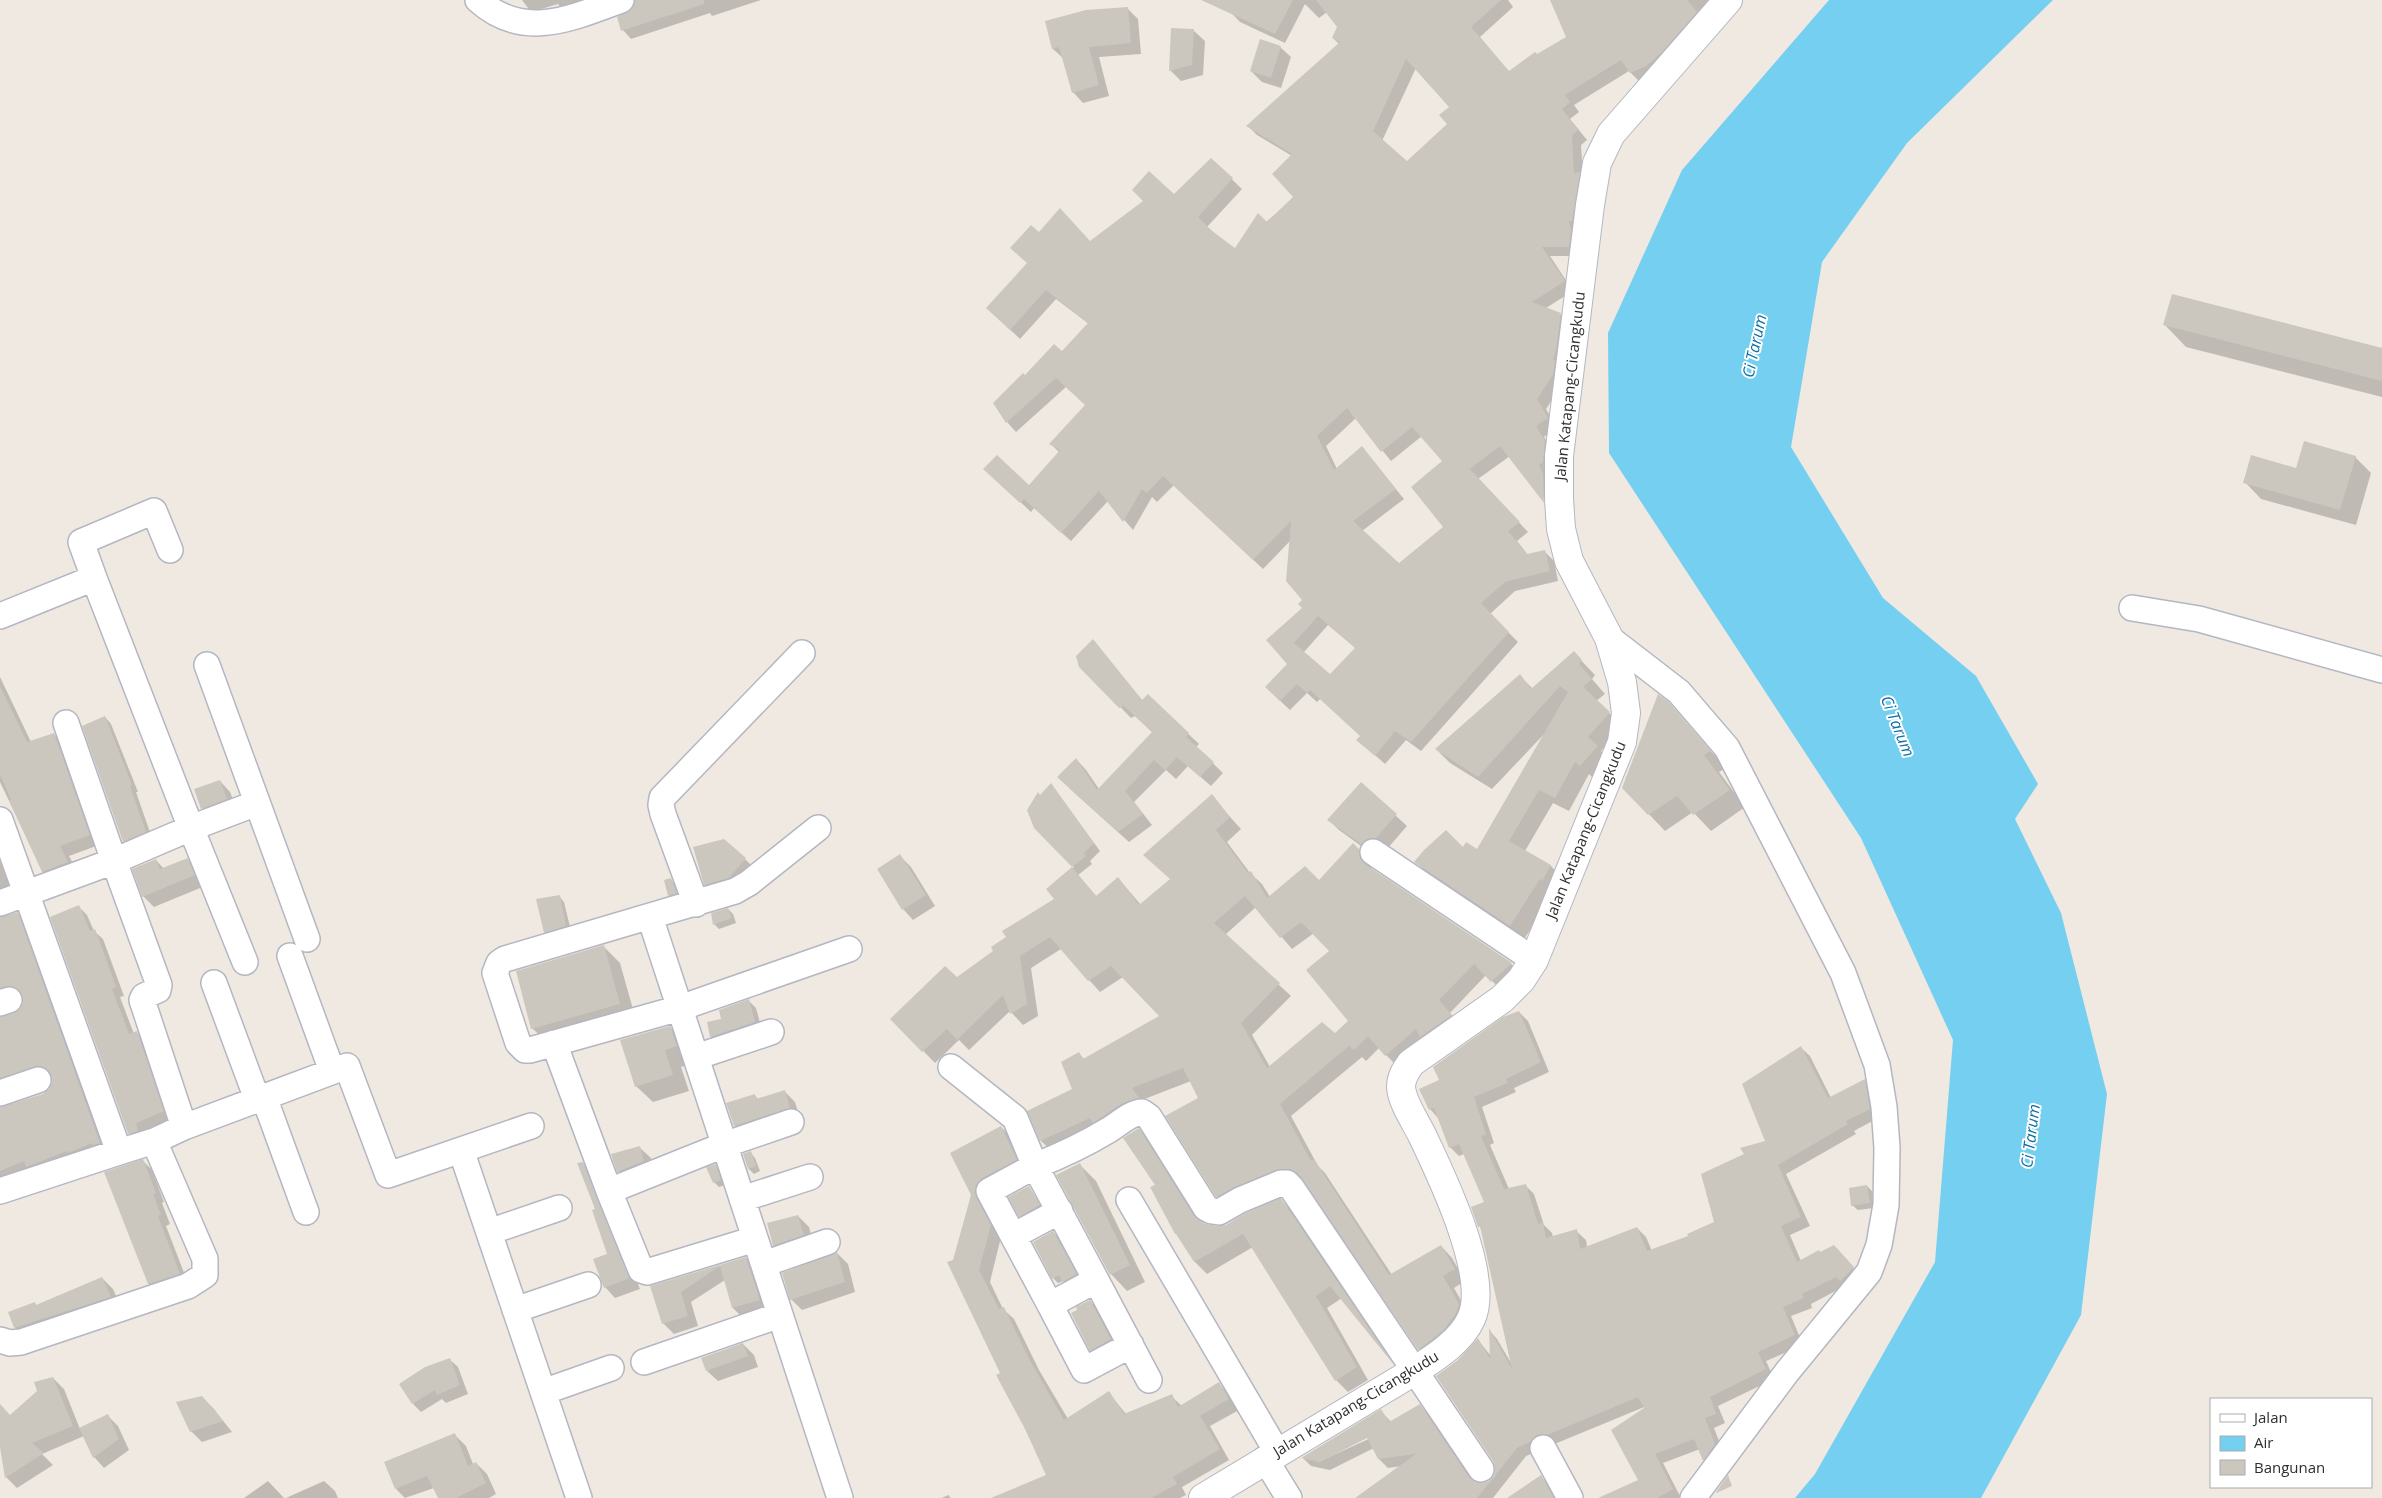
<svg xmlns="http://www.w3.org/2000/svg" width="2382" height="1498" viewBox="0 0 2382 1498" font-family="'Open Sans',sans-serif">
<rect width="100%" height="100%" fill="#efe9e1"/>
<path fill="#75cff0" d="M1829 0H2053L1907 143 1822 262 1791 447 1883 598 1976 676 2038 784 2015 819 2061 913 2107 1094 2081 1315 1981 1498H1795L1815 1474 1935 1262 1953 1040 1861 838 1609 453 1608 333 1682 170Z"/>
<path fill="#0003" fill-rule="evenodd" d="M522 0H607L567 14 558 4 531 12Z
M636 0H761L712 16 710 13 631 39 623 30Z
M1219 0H1508L1513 7 1480 37 1509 72 1568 37 1552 0H1725L1640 82 1629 71 1574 105 1579 112 1570 119 1587 140 1581 145 1583 177 1578 256H1550L1573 291 1546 308 1560 314 1570 323 1562 385 1546 409 1557 428 1544 437 1554 451 1553 510 1510 456 1478 479 1528 532 1517 541 1528 555 1544 551 1554 561 1558 581 1515 591 1490 614 1518 642 1421 751 1406 740 1385 764 1358 740 1361 736 1321 698 1317 702 1307 693 1290 710 1276 697 1288 664 1268 640 1304 608 1290 541 1263 569 1174 485 1157 502 1152 497 1133 530 1108 501 1071 541 1034 508 1031 512 995 478 1029 486 1060 453 1051 444 1086 405 1066 387 1016 432 1007 422 995 403 1026 377 1062 353 1089 324 1056 299 1020 339 987 308 1028 263 1040 234 1091 242 1174 195 1211 159 1242 189 1207 227 1235 249 1294 198 1292 156 1257 135 1248 126 1339 44 1333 38 1339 27 1327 12 1319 18 1305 4 1285 43 1240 22ZM1416 68 1451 107 1449 125 1407 163 1382 141ZM1356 418 1391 461 1422 436 1444 461V527L1399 565 1362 531 1404 499 1362 448 1337 469 1326 446ZM1328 625 1356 648 1330 676 1303 653Z
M1127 8 1138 19 1141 54 1099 57 1109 96 1083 103 1073 92 1064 59 1053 49 1046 22Z
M1194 31 1205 41 1203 75 1181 81 1170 70Z
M1280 47 1291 57 1281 88 1262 82 1251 71Z
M2165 325 2382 349V397L2186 347Z
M2355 457 2371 473 2356 525 2261 499 2245 482Z
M1093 641 1143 701 1148 696 1199 744 1196 747 1223 773 1211 786 1188 766 1176 779 1166 770 1134 802 1152 825 1129 842 1069 788 1076 759 1086 770 1099 789 1153 733 1135 716 1131 718 1080 666Z
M1574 653 1595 675 1592 679 1605 694 1596 701 1623 726 1601 751 1610 760 1594 779 1589 774 1569 811 1553 803 1525 851 1551 866 1564 880 1524 939 1430 876 1416 862 1463 848 1477 851 1547 731 1492 789 1450 763 1437 750 1520 676 1533 689Z
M0 677 31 742 54 734 64 744 99 845 69 856 77 871 53 881 43 872 0 782Z
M1668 703 1726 768 1719 772 1745 807 1711 831 1693 812 1665 831 1624 788Z
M105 717 111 724 138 792H136L152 838 130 848 124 841Z
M220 781 230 792 237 810 213 819 202 808Z
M1361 784 1407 826 1387 849 1372 854 1339 830 1329 820Z
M1051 785 1100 851 1090 861 1092 864 1078 875 1097 897 1118 878 1141 905 1171 880 1211 796 1241 829 1227 842 1250 873 1262 884 1270 897 1319 881 1353 845 1371 862V870L1511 964 1522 975 1504 993 1486 975 1450 1013 1462 1027 1398 1067 1379 1048 1366 1061 1362 1057 1291 1116 1318 1166 1325 1173 1392 1275 1441 1246 1452 1258 1465 1281 1454 1288 1470 1316 1431 1361 1419 1349 1306 1181H1288L1229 1208 1217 1196 1200 1099 1191 1081 1142 1100 1053 1152 1041 1141 1029 1111 1074 1090 1079 1054 1084 1059 1161 1017 1123 977 1100 992 1061 949 1031 968 1038 1016 1023 1025 1010 1011 969 1050 959 1040 935 1063 892 1019 957 979 995 951 1007 937 1056 900 1048 889 1074 867 1035 827 1041 796ZM1256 907 1292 949 1314 933 1330 951 1349 1021 1335 1035 1270 1067 1252 1035 1291 996 1225 935Z
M900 856 911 867 935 906 913 920 903 909Z
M187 859 198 870 205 886 154 907 143 896 156 860 164 869Z
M745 859 755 869 716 895 705 884Z
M0 861 13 896 0 903Z
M671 880 676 885 681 898 674 900 669 895Z
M559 896 564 902 571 931 550 937 545 932Z
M79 907 87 915 94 931 103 939 124 996 120 997 134 1034 137 1033 145 1041 171 1120 143 1131 146 1139 137 1142 129 1133Z
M728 909 733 914 736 923 719 929 714 924Z
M17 913 27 923 109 1153 0 1186V1108L43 1095 50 1090 53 1083 51 1075 5 1089 0 1093V1018L14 1015 20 1011 24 1004V995L15 996 0 1002V918Z
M603 946 620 963 636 1020 549 1044 532 1028Z
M749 1001 756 1008 762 1030 718 1044 711 1037 723 1020Z
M1519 1012 1528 1021 1549 1072 1514 1088 1516 1092 1482 1107 1494 1143 1490 1145 1509 1189 1525 1185 1534 1194 1544 1225 1552 1233 1553 1237 1576 1231 1586 1240 1587 1247 1637 1228 1646 1237 1652 1251 1690 1237 1716 1223 1746 1155 1767 1142 1800 1047 1810 1056 1831 1098 1864 1080 1873 1089 1878 1118 1854 1131 1856 1134 1786 1174 1810 1226 1790 1235 1801 1261 1833 1247 1862 1277 1811 1304 1812 1308 1791 1316 1803 1345 1766 1361 1774 1379 1718 1406 1725 1423 1714 1428 1724 1454 1713 1469 1704 1460 1700 1449 1663 1463 1681 1498H1613L1640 1481 1649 1405 1557 1443 1546 1444 1539 1451 1526 1456 1493 1498H1362L1402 1466 1388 1468 1379 1459 1374 1448 1330 1470 1311 1466 1303 1458 1381 1411 1391 1422 1420 1406 1429 1415 1475 1483 1482 1485 1489 1482 1495 1476 1497 1468 1458 1360 1478 1340 1491 1356 1490 1331 1497 1339 1511 1363 1482 1229 1479 1226 1486 1203 1464 1154 1459 1156 1450 1147 1439 1119 1430 1109 1441 1081ZM1372 1434 1373 1437 1316 1463 1321 1460Z
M670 1027 686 1043 693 1063 681 1067 689 1091 653 1102 636 1086Z
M784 1091 795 1102 800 1119 746 1137 735 1126 728 1104 754 1095 758 1099Z
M1001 1127 1012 1138 1027 1171 993 1189 1001 1237 990 1282 1003 1309 1014 1319 1039 1370 1068 1419 1109 1393 1126 1414 1171 1396 1182 1406 1219 1384 1229 1394 1239 1410 1210 1426 1229 1460 1182 1487 1186 1495 1180 1498H1098L1002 1373 954 1261 972 1194Z
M1139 1129 1151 1141 1205 1225 1217 1228 1226 1226 1281 1200 1293 1212 1398 1368 1342 1298 1327 1308 1368 1380 1348 1392 1336 1380 1253 1247 1207 1274 1195 1262 1181 1239 1156 1185Z
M640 1148 651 1158 654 1172 629 1182 618 1171 612 1155Z
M750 1152 755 1158 760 1171 754 1174 749 1169 744 1155Z
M143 1161 152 1170 164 1202 162 1203 170 1224 166 1226 188 1283 158 1293 149 1284Z
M582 1163 593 1174 640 1289 615 1298 605 1287 608 1255Z
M1079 1164 1096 1181 1145 1282 1127 1291 1111 1274Z
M715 1165 720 1170 725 1185 719 1187 714 1182Z
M1867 1186 1872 1191 1874 1208 1858 1210 1852 1205Z
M1029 1187 1044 1211 1025 1221 1020 1216Z
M798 1216 809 1227 814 1246 785 1256 774 1245Z
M1053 1232 1058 1237 1081 1279 1068 1286 1063 1281 1058 1283 1053 1278Z
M837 1253 848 1264 855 1292 802 1310 791 1299Z
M746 1258 756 1269 770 1311 743 1318 733 1308 725 1280 691 1302 698 1326 674 1334 663 1323 652 1287Z
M102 1278 113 1289 121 1307 26 1338 15 1328 35 1304 37 1306Z
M1090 1301 1098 1309 1118 1347 1099 1358 1091 1350Z
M743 1344 754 1355 758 1367 718 1381 707 1371Z
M449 1359 458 1367 468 1394 446 1403 442 1399 421 1412 413 1404Z
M53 1378 64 1389 80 1429 108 1416 118 1426 129 1450 104 1468 94 1457 84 1436 42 1454 53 1465 17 1488 6 1477 0 1445V1405L10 1416Z
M202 1397 213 1408 232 1432 202 1442 191 1431Z
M455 1435 466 1446 473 1464 476 1463 487 1474 496 1494 489 1498H439L434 1488 405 1498 396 1489Z
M1541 1477 1550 1486 1557 1498H1509Z
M268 1481 284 1498H244Z
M324 1481 335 1491 338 1498H286Z
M948 1495 951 1498H942Z"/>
<path fill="#cbc7bf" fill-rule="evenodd" d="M635 0H704V4L621 31 617 17 632 9Z
M1201 0H1293L1275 34Z
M1316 0H1501L1471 27 1509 71 1535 52 1537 54 1566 37 1550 0H1687L1697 12 1661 53 1646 66 1630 73 1621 60 1565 95 1570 102 1562 109 1578 130 1572 135 1574 173 1580 172 1572 221H1569L1571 229 1569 247H1542L1565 281 1532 302 1561 313 1556 350 1553 359 1555 361 1553 375 1537 399 1548 418 1536 426 1545 440 1543 462 1539 465 1543 474 1544 503 1500 446 1470 469 1520 522 1508 531 1527 554 1545 550 1550 571 1505 582 1481 603 1509 632 1411 742 1395 731 1375 756 1356 740 1360 736 1310 690 1307 693 1297 684 1280 701 1265 687 1287 664 1266 640 1302 608 1298 604 1302 600 1286 581 1291 521 1253 560 1163 476 1147 493 1142 489 1123 522 1099 491 1061 533 1024 499 1020 503 983 469 997 455 1029 485 1060 450 1049 444 1085 405 1056 378 1006 423 993 403 1023 373 1025 375 1054 344 1062 351 1088 323 1046 290 1010 330 986 308 1027 263 1010 248 1031 225 1039 232 1060 208 1090 241 1143 201 1132 190 1149 171 1174 194 1211 158 1233 178 1198 217 1213 232 1235 248 1258 213 1267 222 1293 197 1272 174 1292 154 1246 126 1340 42 1332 38 1337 27ZM1406 59 1449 107 1439 115 1447 124 1407 161 1373 131ZM1347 408 1381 452 1412 427 1442 461 1411 487 1443 527 1399 563 1353 521 1396 489 1362 446 1334 470 1317 436ZM1318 616 1355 648 1330 674 1294 643Z
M1128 7 1131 43 1089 47 1099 85 1072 93 1059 47 1052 49 1045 21 1086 10Z
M1171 28 1194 29 1192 65 1169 71Z
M1260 39 1281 46 1271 78 1250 71Z
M2172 294 2382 348V381L2163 325Z
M2304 441 2356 456 2340 510 2243 483 2251 455 2296 468Z
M1093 639 1142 700 1148 694 1189 733 1186 737 1214 762 1200 777 1177 757 1165 770 1154 760 1125 791 1143 814 1118 832 1057 777 1076 758 1097 790 1152 732 1124 706 1119 708 1079 667 1076 656Z
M1574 651 1582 660 1579 664 1592 679 1583 687 1610 712 1588 737 1598 746 1580 766 1575 762 1555 798 1539 790 1509 841 1551 865 1542 881 1540 879 1510 926 1414 862 1424 850 1446 830 1463 847 1466 842 1477 849 1568 692 1560 686 1478 777 1435 749 1520 674 1531 689Z
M0 686 27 742 54 733 90 835 60 846 68 862 42 872 9 800H11L0 774Z
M1658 694 1669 702 1711 751 1704 755 1730 790 1693 815 1677 796 1648 815 1622 788Z
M105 716 132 785 130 786 146 832 123 842 82 726Z
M220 780 227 799 201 809 194 789Z
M1361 782 1397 814 1376 838 1367 839 1361 844 1327 820Z
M1051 783 1094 843 1084 853 1086 856 1072 867 1034 828 1027 810 1038 792 1040 795Z
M1212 794 1230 817 1216 830 1248 873 1251 871 1267 898 1305 866 1319 880 1353 843 1359 849 1360 858 1365 864 1512 963 1491 982 1474 964 1439 1000 1452 1015 1420 1037 1416 1029 1385 1056 1368 1036 1354 1050 1349 1046 1280 1104 1311 1161 1314 1159 1389 1275 1441 1245 1455 1269 1443 1276 1459 1304 1456 1313 1444 1330 1418 1350 1297 1173 1287 1169 1276 1170 1216 1197 1165 1116 1198 1098 1183 1068 1132 1088 1139 1098 1121 1104 1093 1123 1090 1118 1040 1141 1027 1111 1072 1089 1061 1062 1079 1052 1083 1059 1159 1016 1111 966 1088 981 1050 937 1020 956 1027 1004 1010 1014 1003 995 957 1040 947 1029 922 1052 890 1019 945 966 957 977 993 951 991 947 1006 937 1002 931 1054 899 1046 889 1072 867 1096 896 1118 877 1139 905 1170 879 1143 855ZM1245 896 1280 938 1301 922 1329 951 1306 970 1348 1021 1335 1033 1322 1022 1267 1068 1241 1023 1280 983 1214 923Z
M724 839 746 858 729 878 704 885 693 847Z
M900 854 926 895 902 910 877 869Z
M188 858 195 875 142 897 132 869 156 859 160 869Z
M671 878 677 893 668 896 664 880Z
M560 895 566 926 544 933 536 899Z
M79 905 90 931 95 929 105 956 116 987 112 989 129 1034 137 1031 164 1111 136 1123 138 1131 128 1134 50 917Z
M728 908 732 918 713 925 711 913Z
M18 912 100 1143 93 1145 92 1143 68 1153 67 1151 26 1167 24 1161 0 1171V1107L43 1094 49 1089 52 1082V1076L48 1070 40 1066 0 1078V1017L14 1013 20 1009 23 1002 22 995 18 989 11 986 0 988V917Z
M604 945 620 1004 531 1029 516 971Z
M749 999 755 1022 710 1037 707 1022 721 1019 719 1010Z
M1519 1011 1541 1062 1506 1079 1508 1083 1474 1097 1486 1134 1481 1136 1504 1189 1526 1184 1538 1224 1543 1222 1546 1238 1577 1229 1580 1249 1637 1227 1647 1251 1688 1236 1687 1234 1714 1222 1701 1174 1744 1154 1740 1148 1765 1141 1742 1084 1801 1046 1828 1098 1865 1079 1870 1109 1846 1121 1848 1124 1778 1165 1801 1217 1781 1226 1797 1262 1819 1250 1820 1252 1834 1245 1854 1267 1840 1281 1836 1277 1802 1294 1804 1298 1783 1307 1795 1335 1758 1352 1766 1369 1710 1397 1716 1414 1705 1418 1715 1444 1703 1461 1694 1439 1655 1454 1673 1489 1657 1498H1598L1638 1480 1611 1430 1644 1408 1638 1397 1547 1435H1537L1530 1442 1517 1448 1477 1498H1355L1416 1454 1378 1459 1367 1438 1320 1462 1301 1458 1381 1409 1389 1422 1420 1404 1469 1477 1475 1482 1482 1483 1489 1481 1494 1475 1495 1468 1493 1461 1436 1376 1458 1360 1478 1338 1490 1359 1489 1328 1512 1369 1480 1226 1478 1227 1471 1207 1484 1202 1459 1144 1449 1148 1434 1108 1429 1110 1419 1089 1439 1080 1433 1067 1503 1017Z
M670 1026 677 1046 665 1050 673 1075 635 1087 620 1040Z
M785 1090 790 1108 734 1126 726 1103 755 1094 756 1099Z
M1001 1126 1017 1160 982 1178 977 1184 976 1197 991 1225 979 1270 999 1309 1004 1307 1028 1357 1064 1420 1109 1391 1124 1414 1172 1394 1178 1407 1219 1382 1229 1399 1200 1416 1220 1449 1173 1477 1177 1484 1151 1498H991L1046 1475 1025 1429 996 1375 1000 1373 947 1262 953 1260 971 1195 950 1153Z
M1139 1128 1194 1216 1206 1224 1217 1226 1226 1225 1246 1213 1281 1198 1394 1365 1330 1286 1316 1296 1357 1367 1335 1381 1243 1234 1194 1262 1176 1234H1175L1150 1187 1155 1185 1123 1138Z
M640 1146 644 1161 617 1172 611 1154Z
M751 1151 756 1166 748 1169 743 1154Z
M143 1159 156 1193 153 1194 161 1215 158 1216 180 1274 148 1284 104 1172Z
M583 1162 630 1278 604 1288 593 1259 607 1254 592 1210 595 1209 577 1163Z
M1080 1163 1130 1265 1110 1275 1056 1175Z
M716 1164 721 1180 713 1183 706 1167Z
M1867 1185 1870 1203 1851 1206 1849 1188Z
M1029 1186 1040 1205 1019 1217 1008 1197Z
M798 1215 804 1235 773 1246 767 1223Z
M1053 1231 1077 1274 1062 1282 1059 1275 1052 1279 1033 1242Z
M837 1252 845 1282 790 1300 782 1273Z
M746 1257 760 1300 732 1308 720 1266 681 1292 688 1316 662 1324 650 1286Z
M102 1277 111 1297 14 1328 8 1312 35 1302 36 1305Z
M1090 1300 1111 1339 1090 1351 1071 1313 1077 1310 1076 1307Z
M743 1343 748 1356 706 1371 701 1358Z
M450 1358 460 1385 437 1395 435 1390 412 1404 399 1384 425 1367Z
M53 1377 73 1426 32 1443 44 1453 5 1478 0 1447V1404L10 1415 37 1391 34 1382Z
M202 1396 223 1421 190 1432 176 1402Z
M108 1414 119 1439 93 1458 79 1428Z
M455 1433 468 1466 476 1462 486 1483 456 1498H438L427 1476 395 1489 384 1462Z
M1541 1475 1554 1498H1507Z
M1728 1475 1732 1486 1716 1493V1492Z"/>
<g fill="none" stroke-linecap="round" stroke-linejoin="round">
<g stroke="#b4b7c1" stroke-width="28">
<path id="street" d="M478 0C523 41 572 18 621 0
M94 578 81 542 154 511 170 550
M2132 608 2199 619 2382 670
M0 616 94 578 191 828 114 861 66 723
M1609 638 1679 692 1727 748 1843 973 1877 1065 1884 1107 1887 1148 1886 1205 1879 1245 1869 1272 1787 1372 1693 1498
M207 665 307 939
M0 820 119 1152 154 1141 184 1127 142 1000 144 996 158 990 159 985 114 861 0 903
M818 828 749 883 735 891 505 959 499 963 495 973 518 1043 525 1050H530L680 1008 849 949
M1373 852 1534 960
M696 904 663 814 661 805 662 798 802 653
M650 917 840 1498
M290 956 332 1071
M245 962 191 828 257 803
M214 983 257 1099
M0 1003 9 1000
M554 1043 609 1191 641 1270 647 1272 755 1239
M696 1057 771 1032
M951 1067 1015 1118 1035 1166C1060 1156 1084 1145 1107 1131 1118 1125 1129 1113 1142 1112L1149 1117 1206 1208 1212 1211 1219 1212 1240 1200 1281 1183H1287L1291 1187 1481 1469
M0 1093 38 1080
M264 1097 306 1212
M184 1127 347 1066 388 1175 531 1126
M461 1150 579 1498
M1035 1166 1096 1280 1050 1305 989 1191Z
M0 1191 119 1152
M609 1191 724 1145 791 1122
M742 1199 810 1177
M1129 1200 1277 1452
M489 1232 559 1208
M1013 1236 1060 1211
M764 1264 827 1242
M1096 1280 1149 1380
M1050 1305 1084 1370 1131 1345
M515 1310 588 1285
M0 1340 10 1343 21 1342 188 1286 205 1275V1259L154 1141
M644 1362 780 1315
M543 1392 611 1368
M1543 1448 1570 1498
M1265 1459 1289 1498"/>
</g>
<g stroke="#b4b7c1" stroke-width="30">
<path id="secondary" d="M1203 1498 1416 1370C1436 1357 1461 1341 1471 1319 1491 1277 1441 1175 1422 1135 1415 1121 1402 1102 1401 1087 1401 1077 1406 1070 1411 1063L1502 999 1521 980 1534 960 1622 742 1626 713 1622 682 1609 638 1569 561 1561 529 1559 499V456L1590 205 1597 163 1611 134 1728 0"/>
</g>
<use href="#street" stroke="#fff" stroke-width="25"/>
<use href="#secondary" stroke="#fff" stroke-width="28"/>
</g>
<g text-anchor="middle" stroke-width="4" stroke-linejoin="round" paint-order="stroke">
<g font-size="15" fill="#2e2e2e" stroke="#fff">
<text transform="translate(1570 386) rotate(-84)" y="5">Jalan Katapang-Cicangkudu</text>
<text transform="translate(1586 830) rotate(-68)" y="5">Jalan Katapang-Cicangkudu</text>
<text transform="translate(1356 1404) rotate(-31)" y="5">Jalan Katapang-Cicangkudu</text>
</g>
<g font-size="16" font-style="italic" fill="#0d6fa3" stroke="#fff">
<text transform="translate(1754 346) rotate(-78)" y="6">Ci Tarum</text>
<text transform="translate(1898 726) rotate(68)" y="6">Ci Tarum</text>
<text transform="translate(2030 1136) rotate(-83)" y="6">Ci Tarum</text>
</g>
</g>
<rect x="2210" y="1398" width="162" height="90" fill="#ffffff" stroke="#ababab"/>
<rect x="2220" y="1414" width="25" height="8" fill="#ffffff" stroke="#ababab"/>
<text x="2254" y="1423" font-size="15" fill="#2e2e2e">Jalan</text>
<rect x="2220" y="1436" width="25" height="15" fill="#75cff0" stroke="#ababab"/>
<text x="2254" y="1448" font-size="15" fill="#2e2e2e">Air</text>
<rect x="2220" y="1460" width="25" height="15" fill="#cbc7bf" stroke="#ababab"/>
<text x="2254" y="1473" font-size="15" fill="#2e2e2e">Bangunan</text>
</svg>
